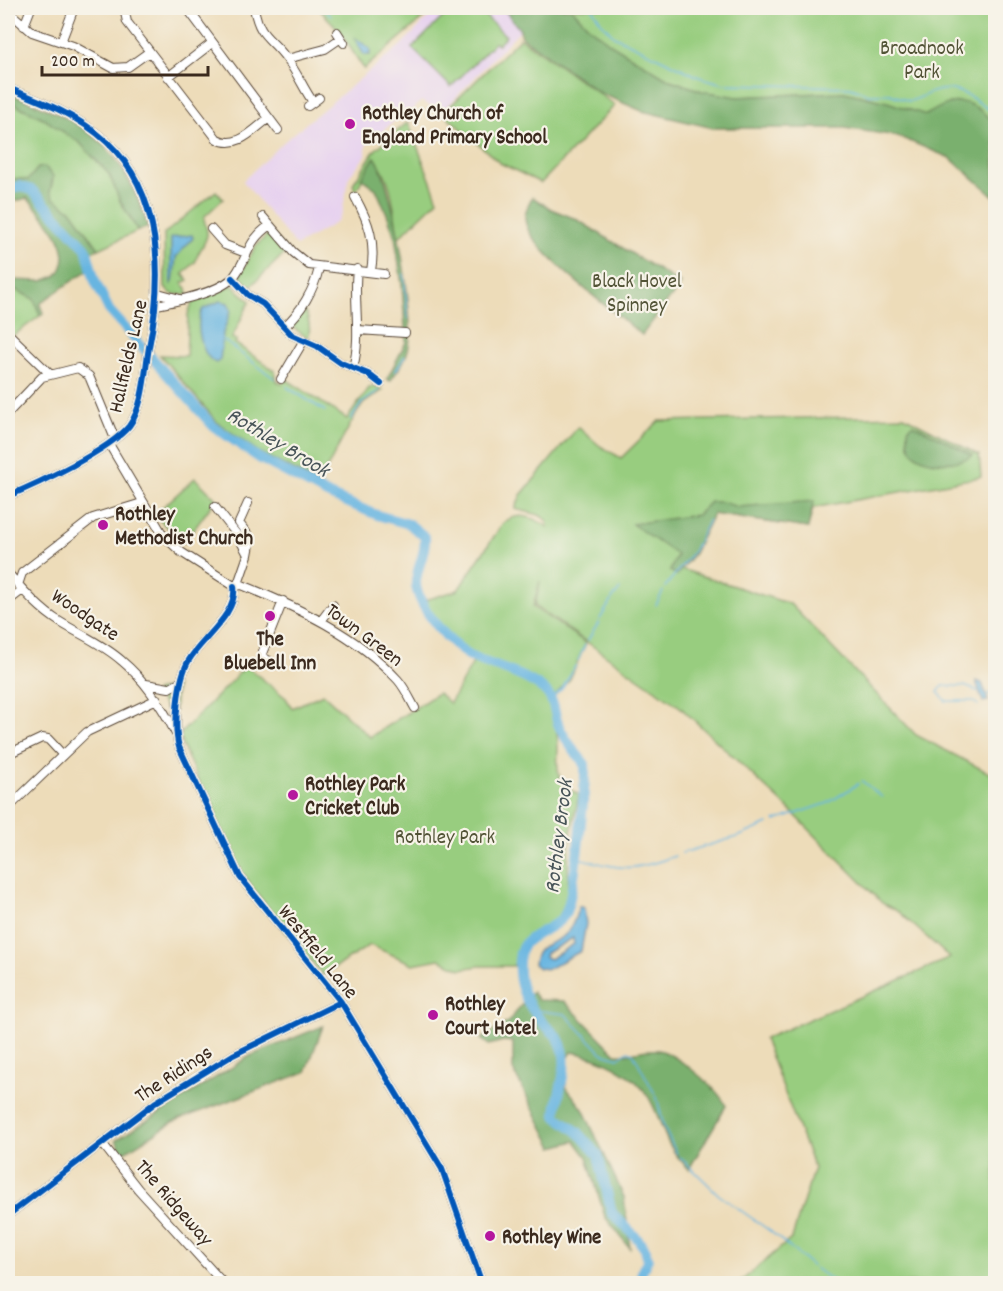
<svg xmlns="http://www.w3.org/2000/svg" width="1003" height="1291" viewBox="0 0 1003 1291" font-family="Dekko,sans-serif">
<rect width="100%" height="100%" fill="#f7f3e8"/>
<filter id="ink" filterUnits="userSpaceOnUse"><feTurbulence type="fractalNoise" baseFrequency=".0167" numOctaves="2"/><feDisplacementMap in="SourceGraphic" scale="12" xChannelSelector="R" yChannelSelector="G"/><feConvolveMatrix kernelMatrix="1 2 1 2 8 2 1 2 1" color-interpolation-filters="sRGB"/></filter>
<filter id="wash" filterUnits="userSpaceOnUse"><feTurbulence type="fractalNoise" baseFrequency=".008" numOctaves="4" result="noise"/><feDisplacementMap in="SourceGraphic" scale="24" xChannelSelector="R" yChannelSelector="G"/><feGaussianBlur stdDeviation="1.35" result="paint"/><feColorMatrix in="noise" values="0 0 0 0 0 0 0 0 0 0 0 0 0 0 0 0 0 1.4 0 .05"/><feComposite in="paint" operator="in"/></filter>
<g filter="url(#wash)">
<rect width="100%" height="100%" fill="#eddcb9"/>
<path fill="#e7d2ef" d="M438 8H503L520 30 442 112 421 101 402 121 399 117 366 145V155L349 177 342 213 337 222 296 246 243 181 280 145 400 46Z"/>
<path fill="#98cd7f" stroke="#6a7c4e" stroke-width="1.5" d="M318 8H435L364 69 338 29Z
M452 8H477L506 36 498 45 495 42 451 87 412 48Z
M571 8H995V123C967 99 958 95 926 116L887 102 844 92 737 97 702 91 670 80 612 45 589 27Z
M520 38 615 105 541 183 500 163 443 113Z
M8 101 41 117 80 143 109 174 120 201 138 231 99 249 72 211 53 198 50 192 53 180 38 168 29 180 8 178Z
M408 122 438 200 398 238C394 211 393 178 374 158L356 191 361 194 356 195 353 184 375 150Z
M216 191 223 199 204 217C204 225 208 228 207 235 206 244 196 254 196 261L183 274 188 280 182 283 187 288 188 295 172 294 165 288 164 234Z
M270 232 287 251 248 289 240 276 255 247Z
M232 285 250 301 232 338 237 340 235 343 275 371 277 381 282 384 286 379 347 419 369 388 375 385 383 390 363 404 356 414 319 483 260 453 217 422 160 355 186 356 188 314 192 303Z
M8 286 34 299 40 316 14 335 8 336Z
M303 310C309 314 311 331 308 338L291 326Z
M904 416 979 455 981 477 813 508 808 528 713 514 694 553 681 569 790 604 916 735 995 776V1283H739L792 1238 814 1168 764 1039 950 958 899 912 882 903 792 812 680 707 535 606 540 581 533 607 586 643 570 679 549 702C555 715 558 734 558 748 557 772 555 782 579 795 576 811 571 828 569 845 566 866 573 894 561 913 545 937 518 929 514 966H479L461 969 439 959 413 964 370 945 323 975 277 921 237 866 182 745 180 734 246 666 286 698 292 708 323 694 370 737 438 693 450 703 475 659C455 644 429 626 422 601L458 590 503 523C519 511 533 517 548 527L547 520 539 515 515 509 521 495 578 427 600 446 621 458 659 421Z
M195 478 216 499 184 543 154 515Z
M176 686 174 719H172L155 691Z"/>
<path fill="#7ab06e" stroke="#5a6d46" stroke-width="1.5" d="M503 8H571L589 27 612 45 670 80 702 91 737 97 844 92 887 102 926 115C957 96 968 97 995 123V197L950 158 897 136 844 128H713L642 111 600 93 522 37 520 30Z
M8 93C88 123 120 142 148 227L138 231 120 201 109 174 80 143 41 117 8 101Z
M375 157C392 179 415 316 409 345 407 359 398 370 390 381L387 379 406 342 402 285 395 237 387 214 376 189 361 178Z
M45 167 53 176 50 192 53 198 72 211 99 249 85 254 88 270 42 302 40 305 43 313 40 316 34 299 8 286V280L42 281 56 276C80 250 43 216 27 198L8 203V178L28 180 38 168Z
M532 197 551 209 576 219 681 284 642 335C617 314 533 253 526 224 523 214 528 206 532 197Z
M913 424 973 455C959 465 926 466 913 452 907 446 908 437 908 429Z
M814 501 808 528 713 514 694 553 677 575 670 571 677 555 632 524 697 515 710 502H722L738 507Z
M532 992 538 1000 564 1001 616 1054C626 1056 644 1048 658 1050 675 1053 719 1089 726 1106L689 1169C661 1142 666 1128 649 1098 634 1072 600 1057 572 1052L565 1063 566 1087 583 1109 624 1197 630 1248 605 1217 587 1157 575 1141 553 1147 513 1070V1042L503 1041 489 1045 481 1039 508 1022Z
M323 1026 306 1072 175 1121 123 1153 116 1140 250 1056Z"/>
<path fill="#67b5e1" stroke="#517080" stroke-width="1.5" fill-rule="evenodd" d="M354 37 370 49V55H364Z
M192 235 193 238 176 257 173 282 171 284V238Z
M220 301 228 303 231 310 223 333 220 360 216 363C201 356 194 323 203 309Z
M976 681 982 683 988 701 983 702Z
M579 906 584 908 586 924 581 951 548 969 539 968 534 964C536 941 555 946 567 933 574 925 576 915 579 906ZM573 938 574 944 550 959 545 957 546 953Z"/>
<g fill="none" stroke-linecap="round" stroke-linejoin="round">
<path stroke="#67b5e1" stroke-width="1.5" d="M322 8 331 15
M592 8 601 22 614 36 699 77 724 84 851 87 868 94H890L909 101C919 100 926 93 936 91 958 84 979 102 996 115
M404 274 408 319
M222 339 275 379
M395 372 405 356
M287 387 325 411
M351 419 362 403 380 390
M665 587 693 552 709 520
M612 599 620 589
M656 605 663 591
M600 619 611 601
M588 640 599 622
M578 661 585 645
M978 691 964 686H943L938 692 946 701H973L978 705
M988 694 996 692
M551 699 562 689 576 665
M862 781 882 797
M775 821 828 803 858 784
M682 853 740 836 768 824
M575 857C621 869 629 873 675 856
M533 1010 565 1014 602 1053 618 1058 628 1051 633 1053 657 1098 664 1128 677 1154
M680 1157 719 1195 770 1231 812 1266
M815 1268 837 1284"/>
<path stroke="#67b5e1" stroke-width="10" d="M8 190 19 186 32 190 86 248 95 281 109 310 213 426 259 458 329 495 377 515 409 524 425 537C426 554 417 566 416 582 415 605 455 652 476 659 499 668 523 674 543 689 556 700 553 712 559 726 566 741 574 751 585 764 586 785 574 902 564 916 553 931 524 934 520 953 515 982 525 1003 544 1024 549 1029 556 1034 559 1040 573 1065 556 1091 556 1116L578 1132 598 1155 612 1213 636 1237 645 1249 648 1259 642 1271 640 1284"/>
</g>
</g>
<g filter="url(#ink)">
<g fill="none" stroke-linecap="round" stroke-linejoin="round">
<g stroke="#564535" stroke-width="10">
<path id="minor" d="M124 8 127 22 217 139C237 150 254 129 269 118
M187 8 278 130
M254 8C260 39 270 36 286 58 297 72 303 88 313 102
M8 11 32 32 73 46 113 68 128 67 149 52
M24 26 31 8
M337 32 344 43
M61 42 74 8
M287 59 325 49 341 38
M168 77 212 43
M8 88C43 102 79 116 107 142 163 194 163 278 149 347 145 370 144 406 129 426 110 450 37 484 8 496
M308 106 319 98
M355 197C369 222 376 242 371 271
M263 217 293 252 309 265 384 274
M211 229 225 245 246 253
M232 278 248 295 263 304 292 335 317 346 341 363 368 374 381 384
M158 293 180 299
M157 305C177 301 223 292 235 275 250 254 246 242 270 225
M284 327C301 312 314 290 319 268
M358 330 405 333
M11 336 50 374
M353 368C362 335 353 302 357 269
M281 379 304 340
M8 413 42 377 78 368 89 376 115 439
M109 444 163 535 181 552 234 586 242 585C297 607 357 635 398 680 405 688 410 699 415 708
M248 503 239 523 251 539 248 555
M215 507 238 536 248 555 238 584
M8 573C23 590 39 609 60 622 81 635 103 644 122 661 146 681 162 706 176 734
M18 585 22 573 93 518 142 503
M234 586C238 614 202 638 189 660 178 678 173 726 179 747L240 877 341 1002 442 1169 482 1284
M8 601 21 591
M321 621 333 605
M276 665 261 656 283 601
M146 684 169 688 181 681
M8 754 42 738 48 739 62 754
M8 808 87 732 157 699
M102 1143 138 1189 224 1284
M8 1215 156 1102 233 1055 341 1002"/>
</g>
<use href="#minor" stroke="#fff" stroke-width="8"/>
<g stroke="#f7f3e8" stroke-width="10">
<path id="cycleway" d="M8 88C43 102 79 116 107 142 163 194 163 278 149 347 145 370 144 406 129 426 110 450 37 484 8 496
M232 278 248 295 263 304 292 335 317 346 341 363 368 374 381 384
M234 586C238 614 202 638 189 660 178 678 173 726 179 747L240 877 341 1002 442 1169 482 1284
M8 1215 156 1102 233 1055 341 1002"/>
</g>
<use href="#cycleway" stroke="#0057b8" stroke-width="6"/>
</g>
</g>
<g fill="#b5179e" stroke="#f7f3e8" stroke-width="2">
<circle cx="350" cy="124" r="6"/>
<circle cx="103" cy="525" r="6"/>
<circle cx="270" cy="616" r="6"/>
<circle cx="293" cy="795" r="6"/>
<circle cx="433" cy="1015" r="6"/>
<circle cx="490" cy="1236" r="6"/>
</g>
<g text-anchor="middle" stroke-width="4.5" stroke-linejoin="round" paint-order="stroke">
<g font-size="21" fill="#525336" stroke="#f7f3e8">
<text x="922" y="54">Broadnook<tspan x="922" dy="24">Park</tspan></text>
<text x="637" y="287">Black Hovel<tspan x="637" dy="24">Spinney</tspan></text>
<text x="445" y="843">Rothley Park</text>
</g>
<g font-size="21" font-weight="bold" fill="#3b2a1e" stroke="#f7f3e8" text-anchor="start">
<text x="362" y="119">Rothley Church of<tspan x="362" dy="24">England Primary School</tspan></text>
<text x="115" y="520">Rothley<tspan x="115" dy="24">Methodist Church</tspan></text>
<text x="270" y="645" text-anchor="middle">The<tspan x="270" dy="24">Bluebell Inn</tspan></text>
<text x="305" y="790">Rothley Park<tspan x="305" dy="24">Cricket Club</tspan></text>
<text x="445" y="1010">Rothley<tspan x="445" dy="24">Court Hotel</tspan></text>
<text x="502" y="1243">Rothley Wine</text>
</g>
<g font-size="21" fill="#3b2a1e" stroke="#f7f3e8">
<text transform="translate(127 356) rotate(-77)" y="7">Hallfields Lane</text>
<text transform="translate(86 614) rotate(34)" y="7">Woodgate</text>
<text transform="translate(365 634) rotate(37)" y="7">Town Green</text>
<text transform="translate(319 951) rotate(51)" y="7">Westfield Lane</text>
<text transform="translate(173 1073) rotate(-33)" y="7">The Ridings</text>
<text transform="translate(175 1202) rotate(49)" y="7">The Ridgeway</text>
</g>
<g font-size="22" font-style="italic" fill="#485458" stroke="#f7f3e8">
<text transform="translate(279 441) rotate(31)" y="8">Rothley Brook</text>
<text transform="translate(557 836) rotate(-83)" y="8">Rothley Brook</text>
</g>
</g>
<rect width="1003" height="1291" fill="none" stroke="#f7f3e8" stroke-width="30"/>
<path d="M42 66v9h166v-9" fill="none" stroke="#3b2a1e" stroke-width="3"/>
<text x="51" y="66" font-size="18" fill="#3b2a1e" stroke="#f7f3e8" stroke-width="4.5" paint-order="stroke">200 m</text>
</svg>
